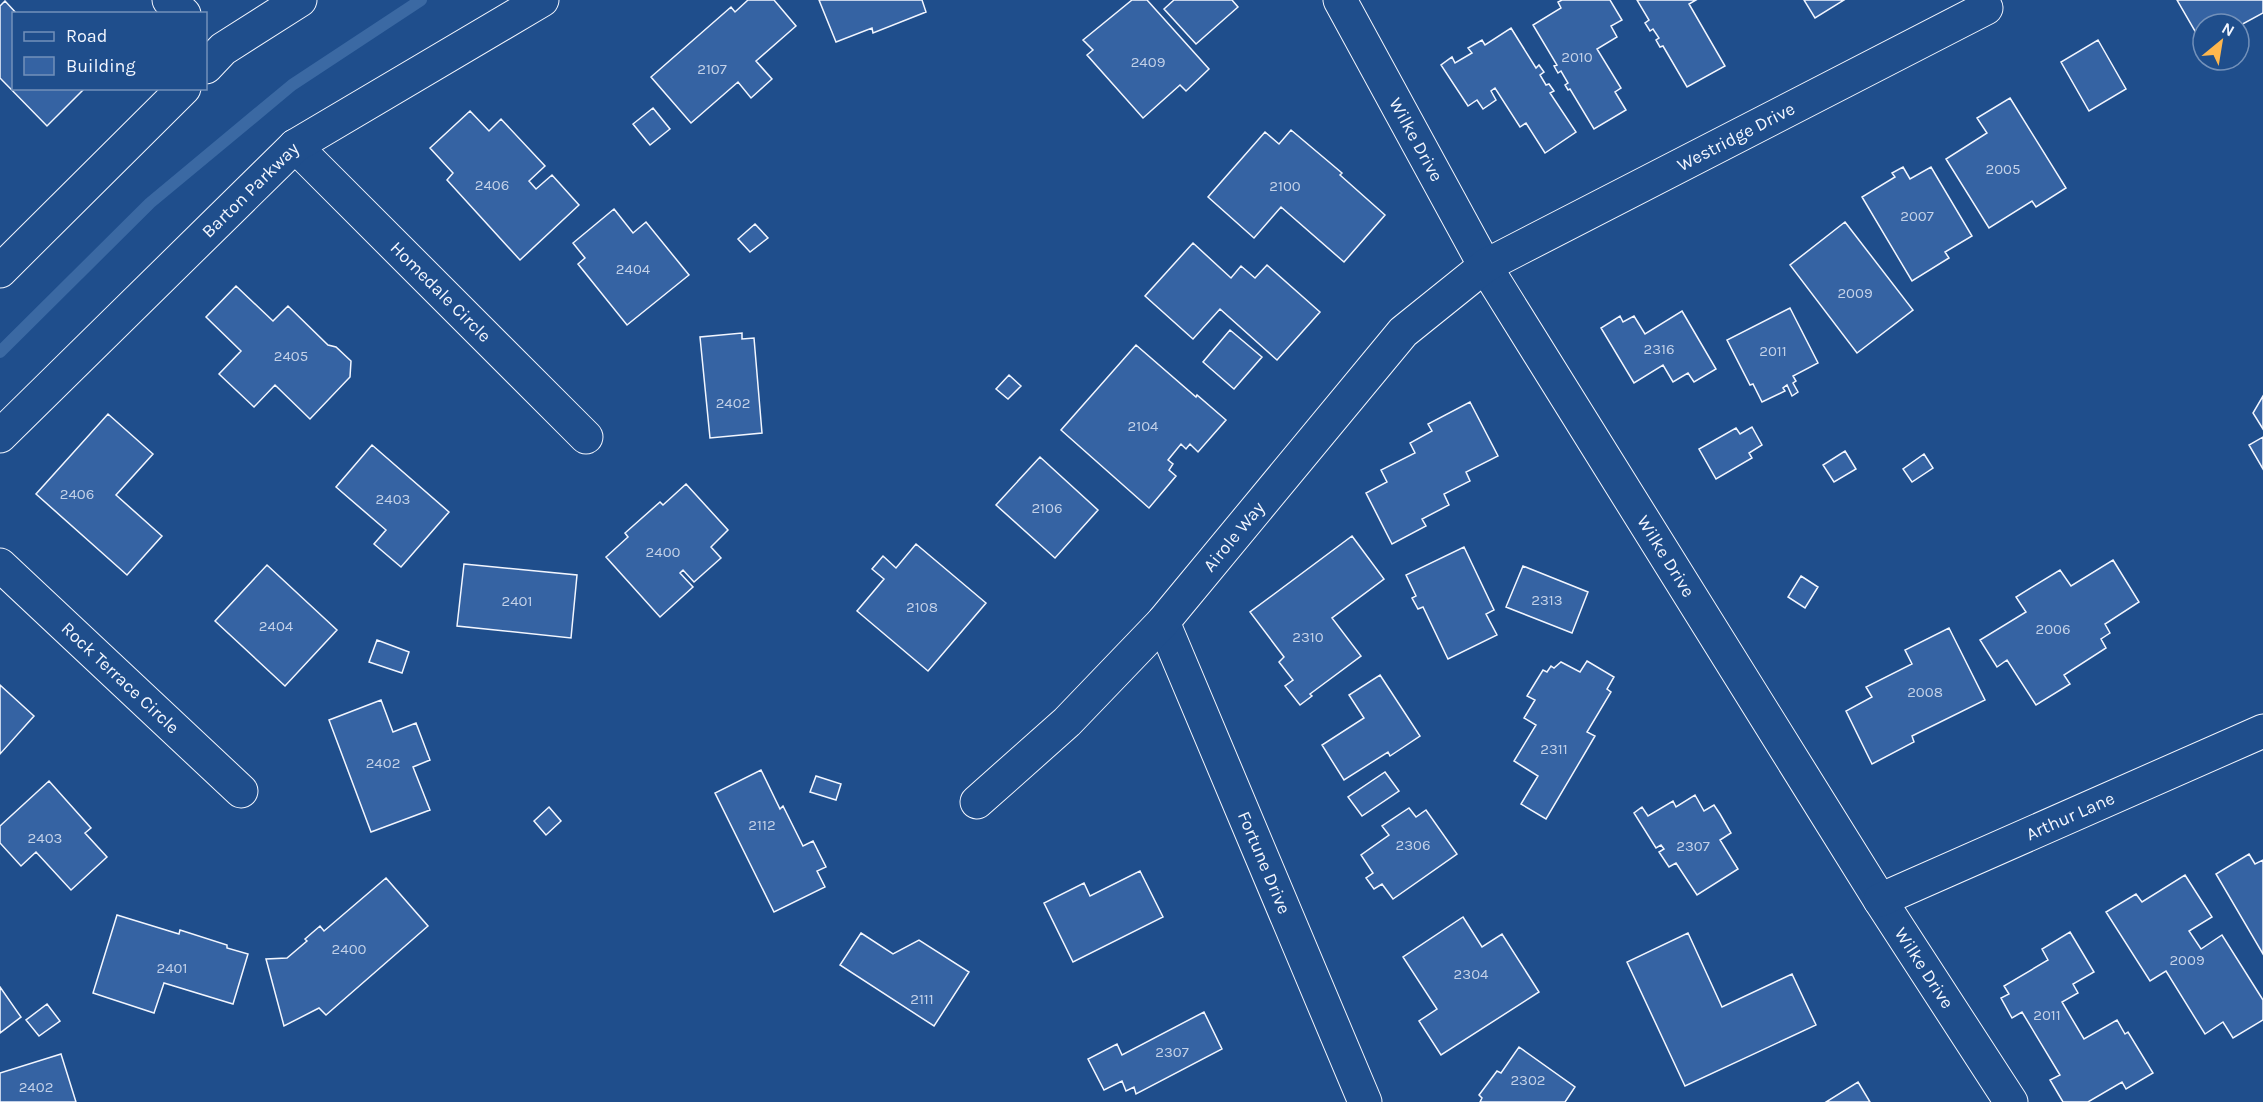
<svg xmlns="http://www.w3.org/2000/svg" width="2263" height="1102" viewBox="0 0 2263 1102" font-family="Karla,sans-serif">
<rect width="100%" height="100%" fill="#1f4e8c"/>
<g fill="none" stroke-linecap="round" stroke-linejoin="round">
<path stroke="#3b69a3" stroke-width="12" d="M0 352 150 203 292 85 421 0"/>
</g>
<path fill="#3563a3" stroke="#f2f6ff" stroke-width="1.5" d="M748 0H774L796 26 756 61 772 79 751 98 738 82 691 123 651 77 731 7 735 12Z
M819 0H922L926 12 873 33 872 28 836 42Z
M1132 0H1147L1209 69 1186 91 1180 85 1143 118 1087 55 1093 50 1083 40Z
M1174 0H1232L1238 7 1196 44 1164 9Z
M1562 0H1610L1622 20 1611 26 1617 37 1597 49 1621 88 1615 92 1626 110 1594 129 1570 89 1568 90 1565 85 1568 83 1561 71 1558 73 1554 66 1557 65 1533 25 1561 8 1558 2Z
M1637 0H1696L1689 4 1725 66 1687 87 1663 46 1660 47 1656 40 1659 38 1653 29 1650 31 1645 23 1649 20Z
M1804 0H1844L1815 18Z
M2177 0H2263V13L2239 26V24H2203V45Z
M5 1 17 14H14V88H85L47 126 0 78V6Z
M1511 28 1536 68 1539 65 1544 72 1540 75 1546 85 1549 84 1554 91 1550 93 1576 132 1545 153 1526 123 1520 127 1495 88 1491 91 1496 100 1483 109 1477 100 1468 106 1441 65 1452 57 1455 63 1472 53 1468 48 1482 40 1485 45Z
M2098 40 2126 89 2089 111 2061 62Z
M2010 98 2066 188 2036 207 2032 201 1989 228 1946 159 1987 133 1977 118Z
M653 108 670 129 650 145 633 124Z
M470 111 489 131 501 119 545 166 529 181 536 189 552 175 579 205 520 260 447 180 453 173 430 148Z
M1291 130 1342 173 1340 175 1385 215 1344 262 1281 207 1254 238 1208 197 1265 132 1279 144Z
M1903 167 1910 179 1931 167 1972 236 1945 252 1949 258 1912 281 1862 197 1895 177 1892 173Z
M614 209 633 233 646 222 689 275 627 325 578 264 585 258 573 243Z
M1845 222 1913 310 1857 353 1790 265Z
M755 224 768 238 750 252 738 239Z
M1193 243 1231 278 1241 266 1255 278 1267 265 1320 312 1277 360 1220 309 1193 339 1145 296Z
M236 286 273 321 288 306 328 345 336 347 351 361 350 377 310 419 275 385 254 407 219 374 241 351 206 317Z
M1790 308 1818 363 1793 376 1796 381 1793 383 1798 392 1792 396 1787 385 1783 388 1785 391 1762 402 1753 384 1750 385 1727 340Z
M1682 311 1716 369 1694 382 1688 373 1673 382 1663 365 1634 383 1601 328 1620 316 1623 322 1634 316 1645 334Z
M1230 330 1262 357 1234 389 1203 362Z
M742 333V339L754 338 762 433 710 438 700 337Z
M1136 345 1196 397 1197 395 1226 420 1198 452 1190 444 1186 449 1181 444 1168 460 1173 464 1169 470 1176 476 1149 508 1061 430Z
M1009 375 1021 386 1008 399 996 389Z
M2263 396V429L2253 413Z
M1470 402 1498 456 1466 472 1470 481 1444 494 1449 505 1422 519 1426 526 1392 544 1366 493 1387 482 1381 470 1415 453 1410 443 1432 431 1428 424Z
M108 414 153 454 116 495 162 536 127 575 36 494Z
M1752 427 1762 445 1749 453 1752 458 1716 479 1699 449 1736 428 1740 434Z
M2263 437V469L2249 445Z
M372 445 449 512 401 567 374 544 386 530 336 487Z
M1845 451 1856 469 1834 482 1823 465Z
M1924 454 1933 468 1912 482 1903 469Z
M1040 457 1098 510 1055 558 996 505Z
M686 484 728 530 711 547 721 558 694 582 683 570 680 573 693 587 660 617 606 557 628 537 625 533 660 502 663 505Z
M1352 536 1384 579 1332 618 1361 656 1310 694 1312 696 1300 705 1285 686 1293 680 1279 662 1284 657 1250 612Z
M916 544 986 603 928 671 857 611 884 579 872 569 883 556 896 568Z
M1464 547 1494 610 1486 614 1497 635 1448 659 1423 607 1418 609 1412 598 1416 596 1406 575Z
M2113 560 2139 602 2105 624 2110 633 2101 639 2106 648 2064 675 2070 684 2036 705 2007 660 1997 667 1980 640 2026 612 2016 597 2060 570 2071 586Z
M464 564 577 575 571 638 457 626Z
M267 565 337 630 285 686 215 621Z
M1523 566 1588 592 1572 633 1506 607Z
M1801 576 1818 587 1805 608 1788 597Z
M1949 628 1985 700 1912 736 1914 742 1872 764 1846 711 1872 697 1866 687 1912 664 1905 650Z
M377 640 409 652 402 673 369 662Z
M1587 661 1614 677 1607 689 1611 692 1587 732 1595 736 1546 819 1521 804 1538 776 1514 761 1536 725 1524 718 1535 700 1527 696 1543 670 1547 672 1551 666 1554 668 1561 662 1580 672Z
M1380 675 1420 736 1390 756 1388 752 1344 780 1322 745 1364 718 1349 695Z
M0 685 34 716 0 754Z
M381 700 393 732 416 723 430 760 413 767 430 810 371 832 329 720Z
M761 770 780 809 783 806 803 846 813 841 826 867 817 871 825 887 774 912 715 793Z
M1385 772 1399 791 1362 816 1348 797Z
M816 776 841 784 836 800 810 792Z
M49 781 91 828 85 833 107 857 71 890 36 852 21 866 0 843V826Z
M1695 795 1704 811 1714 805 1720 814 1731 833 1720 840 1738 869 1697 895 1676 863 1669 867 1659 852 1664 849 1661 845 1656 848 1634 813 1642 807 1648 816 1673 801 1676 807Z
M549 807 561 821 546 835 534 821Z
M1409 808 1416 817 1426 810 1457 854 1393 899 1382 884 1374 889 1366 878 1373 873 1361 855 1389 835 1382 826Z
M2249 854 2255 864 2263 860V954L2216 874Z
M1140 871 1163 917 1073 962 1044 903 1084 883 1090 896Z
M2185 875 2212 917 2189 931 2201 949 2222 935 2263 1000V1020L2233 1038 2223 1022 2205 1034 2166 971 2150 981 2106 912 2136 894 2142 902Z
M386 878 428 926 326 1015 319 1008 284 1026 266 959 287 958 307 941 305 939 320 926 324 931Z
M117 915 179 934 180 930 227 945V948L248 954 233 1004 164 983 154 1013 93 993Z
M1463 917 1482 947 1502 934 1539 992 1441 1055 1419 1021 1437 1009 1403 957Z
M2070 932 2094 972 2073 984 2078 993 2062 1002 2084 1039 2117 1020 2125 1034 2128 1032 2153 1073 2126 1089 2122 1082 2088 1102H2063L2050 1080 2060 1075 2022 1012 2012 1018 2001 998 2009 994 2004 986 2048 960 2042 949Z
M861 933 893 954 919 940 969 972 934 1026 840 965Z
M1688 933 1722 1007 1792 974 1816 1025 1685 1086 1627 962Z
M0 987 21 1017 0 1033Z
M47 1004 60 1021 39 1036 26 1020Z
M1204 1012 1222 1049 1136 1094 1134 1087 1126 1091 1122 1081 1104 1090 1088 1059 1117 1044 1122 1055Z
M1519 1047 1575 1087 1565 1102H1480L1482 1098 1479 1095 1497 1071 1501 1073Z
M61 1054 76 1102H0V1073Z
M1858 1082 1870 1102H1826Z"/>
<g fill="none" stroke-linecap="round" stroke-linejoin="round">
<g stroke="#f2f6ff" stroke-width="35">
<g id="minor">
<path d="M169 0 184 14"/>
<path id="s1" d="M1340 0 1485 266 1880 900 2011 1102"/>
<path d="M206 67 223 49 300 0"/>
<path id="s2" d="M295 146 586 437"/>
<path d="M0 271 184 88"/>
<path id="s3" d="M0 436 295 146 542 0"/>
<path id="s4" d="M0 565 241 791"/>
<path id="s5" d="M1163 622 1365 1102"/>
<path id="s6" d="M977 802 1067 722 1163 622 1403 332 1485 266 1986 8"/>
<path id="s7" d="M1880 900 2263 731"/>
</g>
</g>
<use href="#minor" stroke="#1f4e8c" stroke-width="33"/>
</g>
<g text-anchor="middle" stroke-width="4.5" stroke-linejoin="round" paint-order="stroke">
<g font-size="15" fill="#c3d1e8">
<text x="1577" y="62">2010</text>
<text x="1148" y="67">2409</text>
<text x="712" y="74">2107</text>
<text x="2003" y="174">2005</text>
<text x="492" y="190">2406</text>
<text x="1285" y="191">2100</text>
<text x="1917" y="221">2007</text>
<text x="633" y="274">2404</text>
<text x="1855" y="298">2009</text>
<text x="1659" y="354">2316</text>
<text x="1773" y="356">2011</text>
<text x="291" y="361">2405</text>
<text x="733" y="408">2402</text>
<text x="1143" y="431">2104</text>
<text x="77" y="499">2406</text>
<text x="393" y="504">2403</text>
<text x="1047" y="513">2106</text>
<text x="663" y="557">2400</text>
<text x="1547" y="605">2313</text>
<text x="517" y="606">2401</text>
<text x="922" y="612">2108</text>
<text x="276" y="631">2404</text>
<text x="2053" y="634">2006</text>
<text x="1308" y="642">2310</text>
<text x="1925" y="697">2008</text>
<text x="1554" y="754">2311</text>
<text x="383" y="768">2402</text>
<text x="762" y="830">2112</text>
<text x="45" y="843">2403</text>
<text x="1413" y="850">2306</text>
<text x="1693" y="851">2307</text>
<text x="349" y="954">2400</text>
<text x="2187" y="965">2009</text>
<text x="172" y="973">2401</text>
<text x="1471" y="979">2304</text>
<text x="922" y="1004">2111</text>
<text x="2047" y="1020">2011</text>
<text x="1172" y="1057">2307</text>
<text x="1528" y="1085">2302</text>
<text x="36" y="1092">2402</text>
</g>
<g font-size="18" fill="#f2f6ff" stroke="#1f4e8c">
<text dy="6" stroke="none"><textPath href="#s6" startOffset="1023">Westridge Drive</textPath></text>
<text dy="6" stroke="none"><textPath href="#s1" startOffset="159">Wilke Drive</textPath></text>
<text dy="6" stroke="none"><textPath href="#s3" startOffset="351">Barton Parkway</textPath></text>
<text dy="6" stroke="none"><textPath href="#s2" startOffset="206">Homedale Circle</textPath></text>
<text dy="6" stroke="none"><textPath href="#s6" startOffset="370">Airole Way</textPath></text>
<text dy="6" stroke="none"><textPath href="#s1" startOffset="645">Wilke Drive</textPath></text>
<text dy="6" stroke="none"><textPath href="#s4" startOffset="165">Rock Terrace Circle</textPath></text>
<text dy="6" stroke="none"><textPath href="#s7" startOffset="208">Arthur Lane</textPath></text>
<text dy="6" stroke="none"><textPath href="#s5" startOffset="261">Fortune Drive</textPath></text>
<text dy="6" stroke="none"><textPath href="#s1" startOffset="1131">Wilke Drive</textPath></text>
</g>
</g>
<rect x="12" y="12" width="195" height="78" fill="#1f4e8c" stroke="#7391ba" stroke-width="1.5"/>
<rect x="24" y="32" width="30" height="9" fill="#1f4e8c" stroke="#7391ba" stroke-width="1.5"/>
<text x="66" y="42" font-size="18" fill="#f2f6ff">Road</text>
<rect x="24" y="57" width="30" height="18" fill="#3563a3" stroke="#7391ba" stroke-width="1.5"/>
<text x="66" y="72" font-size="18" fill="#f2f6ff">Building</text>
<g transform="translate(2221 42) rotate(30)"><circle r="28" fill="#1f4e8c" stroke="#7391ba" stroke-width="1.5"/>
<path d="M0-4.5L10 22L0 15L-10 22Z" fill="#ffb74d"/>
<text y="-9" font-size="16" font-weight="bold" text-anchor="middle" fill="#f2f6ff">N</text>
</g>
</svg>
